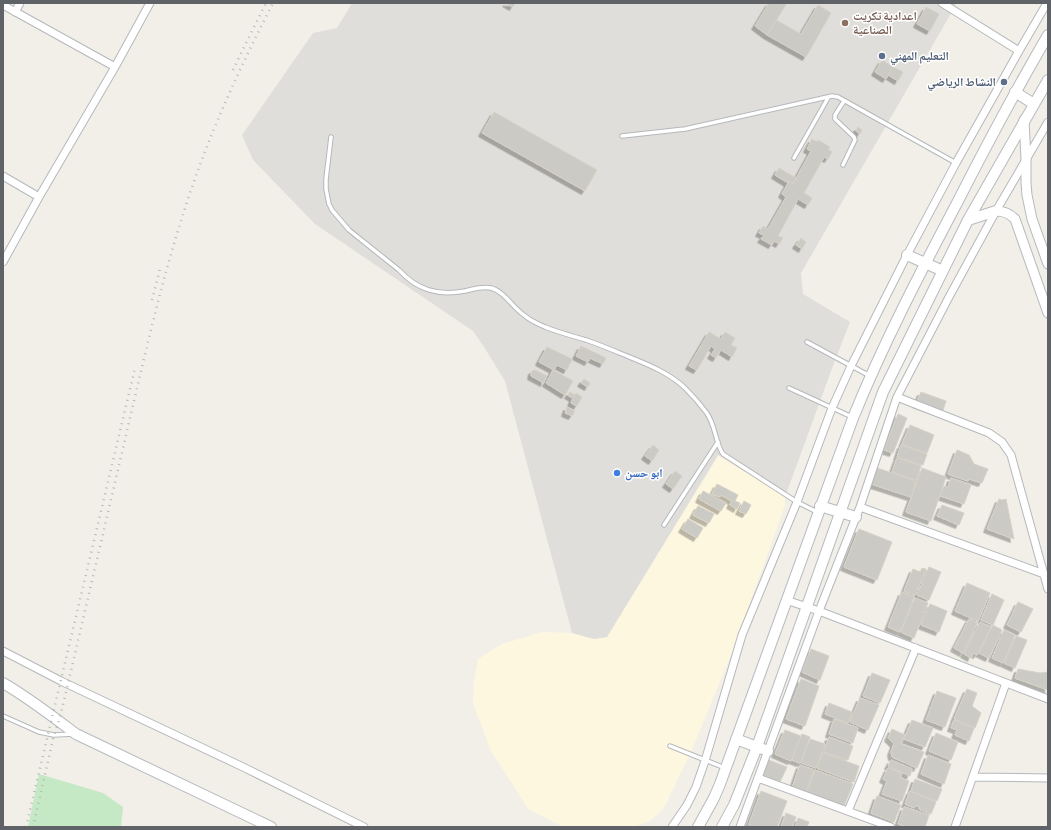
<svg xmlns="http://www.w3.org/2000/svg" width="1051" height="830" viewBox="0 0 1051 830" font-family="'Alegreya Sans','Noto Naskh Arabic',sans-serif">
<defs>
<filter id="shadow"><feDropShadow dx="-3.5" dy="3.5" stdDeviation="0" flood-color="#0004"/></filter>
</defs>
<rect width="100%" height="100%" fill="#f1efe8"/>
<path fill="#fef7e0" d="M719 455 785 497V505L735 645 691 752 664 808 650 821 633 827 561 826 528 809 490 749 473 703 474 682 478 659 502 644 542 632 572 633 594 639 607 637Z"/>
<path fill="#e0deda" d="M352 3H957L801 273 803 294 850 322 834 363 785 497 718 455 607 637 594 639 572 633 505 381 484 347 473 331 315 224 253 160 242 135 313 33 337 28Z"/>
<path fill="#c5e8c5" d="M39 774 103 793 123 807 121 827H28Z"/>
<path fill="#cccac5" stroke="#d6d1c6" filter="url(#shadow)" d="M506 3H515L513 7Z
M769 3H787L767 35 755 26Z
M818 5 831 13 806 57 767 35 776 20 801 34Z
M926 7 939 14 930 31 917 24Z
M882 60 893 67 886 79 875 72Z
M893 67 903 72 898 81 888 75Z
M494 112 597 170 585 191 482 133Z
M858 127 862 130 860 134 856 131Z
M812 139 817 142 818 140 830 147 828 149 832 152 828 159 824 157 804 193 812 198 808 205 798 199 778 236 783 238 779 244 774 241 772 245 761 239 764 235 759 233 763 226 768 229 786 197 782 194 789 181 793 184 811 151 807 149Z
M779 168 796 178 793 184 789 181 788 183 775 175Z
M801 238 806 242 802 249 796 245Z
M709 332 721 339 725 332 735 338 731 345 737 348 732 357 721 350 716 358 711 355 715 349 711 346 697 370 689 366Z
M581 346 606 358 603 364 590 358 588 362 576 356Z
M547 347 572 359 567 370 557 365 554 370 539 362Z
M535 370 547 376 545 378 544 383 531 376 532 371Z
M553 370 573 381 565 395 546 383Z
M584 379 590 383 588 387 581 383Z
M570 392 575 395 576 393 582 397 577 406 571 403 573 398 568 395Z
M921 392 946 401 942 413 916 404Z
M567 407 575 411 572 416 565 413Z
M898 414 907 418 893 453 884 450Z
M910 425 934 435 927 453 902 444Z
M653 445 659 450 652 461 645 456Z
M901 445 927 454 923 465 897 457Z
M957 450 969 455 974 464 988 469 982 483 969 479 968 481 948 474Z
M897 458 921 466 916 480 892 472Z
M877 468 916 481 911 497 871 484Z
M922 468 946 477 931 521 906 512Z
M675 471 682 476 673 489 666 484Z
M951 478 971 485 964 504 940 496 944 486 948 487Z
M717 484 738 495 735 501 740 503 737 509 730 505 732 501 721 495 720 497 712 494Z
M703 491 726 503 721 511 699 499Z
M999 499 1002 500 1006 499 1014 539 987 529Z
M744 501 751 505 746 514 739 511Z
M942 505 964 513 959 525 937 516Z
M698 506 714 514 709 523 693 515Z
M688 519 703 528 697 538 682 529Z
M859 529 892 542 877 580 844 567Z
M929 567 941 572 929 600 917 595Z
M922 568 926 569 915 595 904 591 913 569 920 572Z
M967 583 990 593 978 621 955 611Z
M902 592 914 597 900 632 888 627Z
M992 594 1004 600 993 625 981 620Z
M915 598 928 603 914 638 901 632Z
M1018 602 1033 609 1021 632 1007 625Z
M930 604 947 611 939 632 921 625Z
M969 619 977 623 963 653 954 648Z
M980 622 991 627 977 655 973 653 971 658 964 654Z
M993 625 1002 630 989 658 979 653Z
M1004 630 1015 635 1003 663 992 658Z
M1016 636 1027 640 1015 668 1004 663Z
M811 649 829 656 820 680 802 672Z
M1018 669 1040 673 1048 672V690L1015 678Z
M872 673 890 680 880 703 863 696Z
M801 679 819 686 805 726 786 719Z
M967 689 977 693 972 706 981 713 975 728 954 719Z
M937 691 956 698 945 727 926 720Z
M860 698 879 705 868 730 850 722Z
M829 703 852 712 848 723 825 714Z
M834 719 858 728 853 743 829 734Z
M912 720 933 728 925 747 904 739Z
M954 720 974 728 969 741 955 735 957 730 951 728Z
M892 729 905 735 901 744 924 752 917 768 892 757 891 752 894 744 888 738Z
M785 730 801 736 791 761 775 754Z
M936 733 958 742 951 760 929 751Z
M802 734 810 737 800 763 792 760Z
M829 737 853 746 848 760 824 752Z
M810 739 825 744 816 768 801 763Z
M823 753 859 766 854 782 817 768Z
M928 755 951 764 944 784 921 774Z
M769 760 787 767 779 784 762 778Z
M891 760 912 769 910 776 888 766Z
M800 765 814 770 805 793 792 788Z
M888 768 902 773 900 778 909 781 902 801 882 794 887 781 883 779Z
M815 770 853 784 844 806 807 792Z
M915 779 942 789 937 801 911 791Z
M761 791 787 801 777 827H748Z
M910 791 936 802 931 814 919 809 920 807 916 806 914 808 905 804Z
M877 796 901 805 894 822 871 813Z
M904 807 929 815 925 827H907L898 824Z
M786 813 796 817 792 827H781Z
M798 818 809 822 807 827H795Z"/>
<g fill="none" stroke-linecap="round" stroke-linejoin="round">
<g stroke="#b5b8bc" stroke-width="5.5">
<path id="service" d="M622 136 685 129 832 96 838 97 956 163
M331 137 326 179V189L329 204 332 210 349 230 399 270C417 290 438 296 465 291 474 289 482 286 491 288 504 291 513 308 524 315 529 320 538 324 545 327 558 332 572 336 586 340 598 344 610 349 622 354 644 363 669 372 686 389 693 396 700 404 706 412 716 425 715 443 723 454L797 502 817 512
M794 158 828 98
M843 165 855 140 854 137 835 119V115L844 101
M807 342 870 376
M789 388 852 417
M664 525 718 442
M3 716 39 732 54 735 73 734
M670 746 725 768"/>
</g>
<g stroke="#b5b8bc" stroke-width="9">
<path id="minor" d="M942 3 1019 51
M3 5 115 67
M15 12 20 3
M3 176 39 197
M3 262 39 197 115 67 150 3
M897 397 989 433 1002 442 1011 455 1048 589
M860 507 1044 574
M786 600 819 611 1048 699
M3 651 61 681 243 767 364 827
M973 777 1048 778
M758 778 891 827
M848 811 916 648
M672 827 687 805 696 787 705 761 742 635 797 502 832 408 851 366 907 255 956 163 1019 51 1047 3
M740 827 819 611 860 507 897 397 949 297 996 211 1048 122
M955 827 1006 683"/>
</g>
<g stroke="#b5b8bc" stroke-width="11">
<path id="tertiary" d="M1024 120 1026 159V183L1027 195 1032 219 1048 264
M996 211C1004 211 1009 213 1015 219L1048 313"/>
</g>
<g stroke="#b6babf" stroke-width="12">
<path id="secondary" d="M1015 92 1034 104
M968 220 996 211
M907 255 943 271
M820 506 856 517
M3 683C29 698 52 716 76 734L271 827
M736 739 768 751
M698 827 714 798 720 784 853 418C883 344 920 273 957 203 986 146 1016 90 1048 35
M722 827 734 805 757 747 883 392 968 220 1048 80"/>
</g>
<use href="#service" stroke="#fff" stroke-width="3.5"/>
<use href="#minor" stroke="#fff" stroke-width="7"/>
<use href="#tertiary" stroke="#fff" stroke-width="9"/>
<use href="#secondary" stroke="#fff" stroke-width="10"/>
<path stroke="#b6b7b8" stroke-width="2.5" stroke-dasharray="1 5" stroke-linecap="butt" d="M233 70 247 41 266 3
M152 300 160 269
M26 827 135 368
M33 827 54 735 59 721 68 684C88 597 109 509 129 422 145 355 160 287 181 221 204 145 237 73 273 3"/>
</g>
<circle fill="#8d6e63" stroke="#fff" stroke-width="1.5" cx="845" cy="23" r="4"/>
<g fill="#5c6f8a" stroke="#fff" stroke-width="1.5">
<circle cx="882" cy="56" r="4"/>
<circle cx="1004" cy="82" r="4"/>
</g>
<circle fill="#3f7fe0" stroke="#fff" stroke-width="1.5" cx="617" cy="473" r="4"/>
<g text-anchor="middle" stroke-width="3" stroke-linejoin="round" paint-order="stroke">
<g font-size="12" font-weight="bold" fill="#785e54" stroke="#fff" text-anchor="start">
<text x="853" y="20">اعدادية تكريت<tspan x="853" dy="14">الصناعية</tspan></text>
</g>
<g font-size="12" font-weight="bold" fill="#4e5e75" stroke="#fff" text-anchor="start">
<text x="890" y="60">التعليم المهني</text>
<text x="996" y="86" text-anchor="end">النشاط الرياضي</text>
</g>
<g font-size="12" font-weight="bold" fill="#366cbe" stroke="#fff" text-anchor="start">
<text x="625" y="477">ابو حسن</text>
</g>
</g>
<rect width="1051" height="830" fill="none" stroke="#5f6368" stroke-width="8"/>
</svg>
